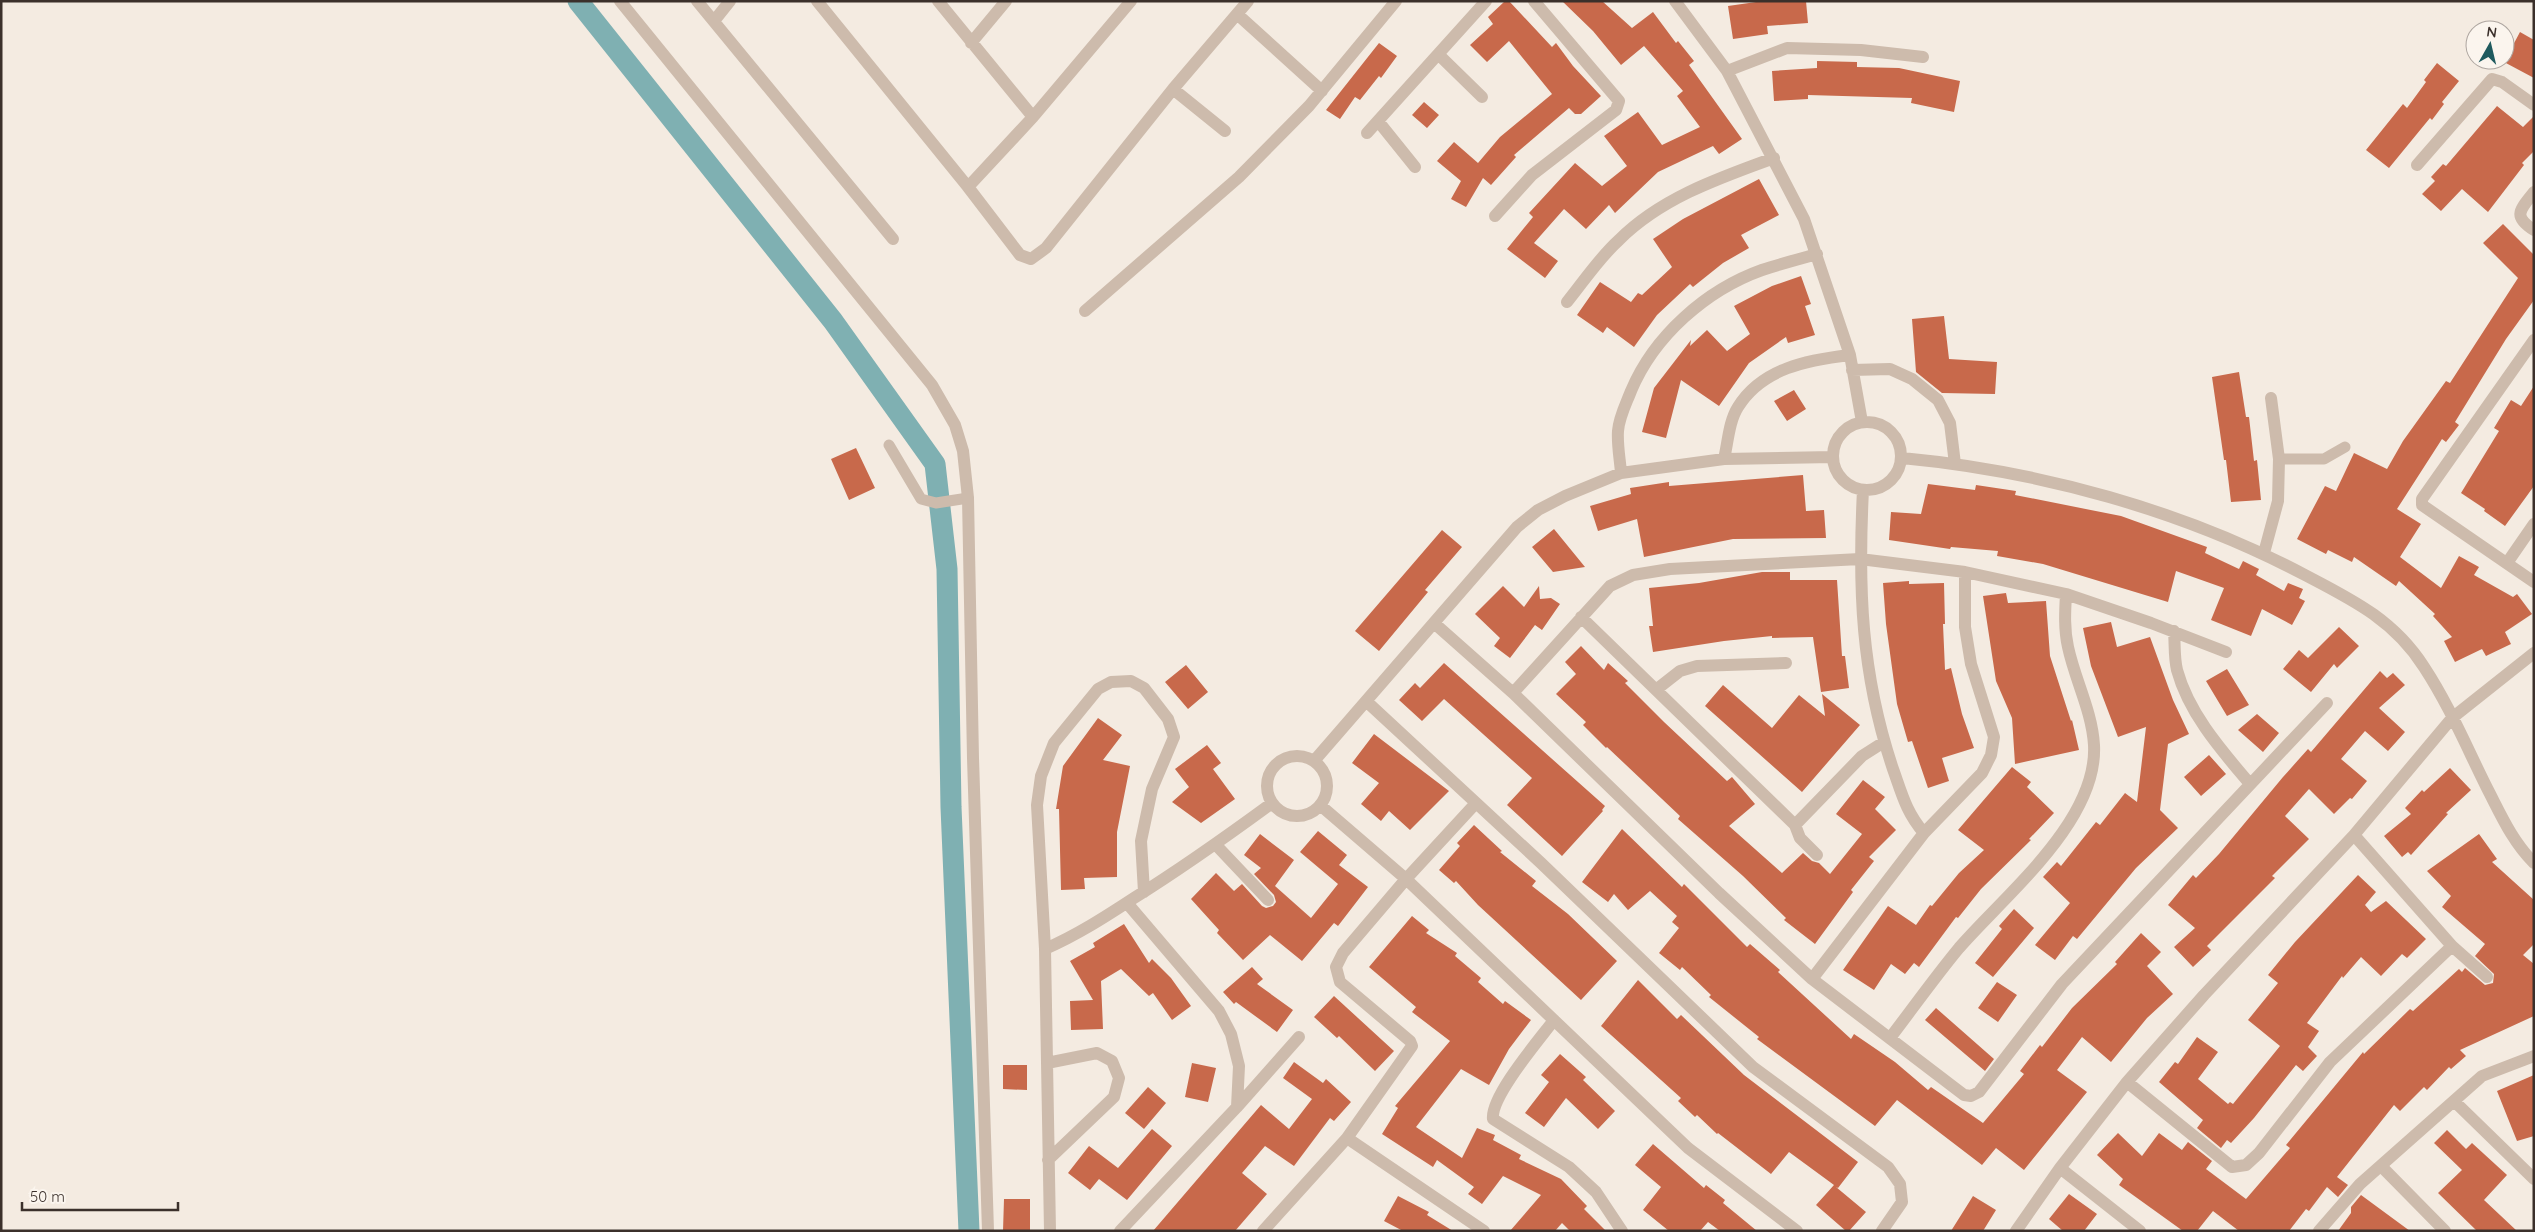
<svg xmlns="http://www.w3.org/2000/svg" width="2535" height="1232" viewBox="0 0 2535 1232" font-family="Quicksand,sans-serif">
<rect width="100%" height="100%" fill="#f4ebe1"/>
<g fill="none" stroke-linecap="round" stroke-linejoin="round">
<path stroke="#7fb0b2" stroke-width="21" d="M578 1 833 321 935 464 947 569 951 807 969 1231"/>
</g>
<path fill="#c8694b" d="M1505 1H1509L1552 47 1556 43 1573 66 1601 96 1581 114H1575L1569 108 1514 155 1516 157 1491 185 1483 178 1466 207 1451 199 1461 181 1437 161 1454 142 1478 163 1500 137 1552 94 1509 41 1487 62 1470 45 1493 24 1488 17Z
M1562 1H1602L1632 28 1653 12 1676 43 1678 41 1694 61 1689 65 1742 139 1719 154 1713 146 1658 172 1615 213 1609 205 1586 229 1564 209 1534 243 1558 261 1545 278 1507 249 1533 217 1529 213 1575 163 1602 186 1627 166 1604 136 1638 112 1662 145 1700 127 1677 96 1683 91 1644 46 1621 65 1593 31Z
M1763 1H1806L1808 23 1767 26 1768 34 1733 39 1728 6Z
M2520 32 2534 40V78L2504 62Z
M1379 43 1397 56 1381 78 1379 76 1360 100 1355 97 1340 119 1326 110Z
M1817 61 1857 62V67L1899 68 1960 81 1954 112 1911 103 1912 98 1808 95V99L1774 101 1772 71 1817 68Z
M2437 63 2459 81 2442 102 2444 104 2432 120 2430 118 2389 168 2366 150 2403 104 2407 108 2426 82 2424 80Z
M1424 102 1439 115 1427 128 1412 115Z
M2497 106 2523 127 2534 116V151L2522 163 2524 165 2488 212 2462 189 2441 211 2422 194 2435 181 2431 177 2443 164 2446 166Z
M1759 179 1779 215 1741 235 1749 248 1723 263 1693 287 1690 284 1657 315 1634 347 1607 327 1603 333 1577 315 1600 282 1631 302 1638 293 1642 295 1672 267 1653 239 1683 219Z
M2503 224 2534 255V300L2506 339 2455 422 2459 425 2446 442 2442 439 2397 509 2421 524 2400 557 2441 588 2459 556 2479 567 2474 575 2513 597 2517 594 2532 614 2505 632 2511 644 2486 656 2482 649 2455 662 2444 641 2452 637 2433 616 2435 614 2399 581 2396 586 2354 557 2352 562 2328 550 2326 554 2297 539 2325 486 2336 491 2354 453 2387 469 2403 441 2446 381 2450 383 2518 278 2483 243Z
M1801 276 1811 304 1805 306 1815 335 1788 343 1786 337 1749 363 1719 406 1681 380 1666 438 1642 432 1654 388 1691 340 1690 346 1707 330 1727 351 1750 334 1734 306 1772 286Z
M1944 316 1949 359 1997 362 1995 394 1942 393 1916 372 1912 319Z
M2239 372 2246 417H2249L2254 461 2257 460 2261 500 2231 502 2226 460H2224L2212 377Z
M2534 386V486L2505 526 2484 511 2485 509 2461 493 2499 431 2494 428 2511 400 2521 406Z
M1794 390 1806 409 1787 421 1774 401Z
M856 448 875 488 849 500 831 459Z
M1803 475 1806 511 1824 510 1826 538 1733 539 1644 557 1637 519 1598 531 1590 506 1631 494 1630 488 1669 482V486Z
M1928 484 1975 490 1976 485 2016 491 2015 495 2121 516 2207 547 2205 553 2239 569 2243 561 2259 569 2256 575 2284 591 2288 583 2303 589 2299 598 2305 601 2292 625 2262 609 2251 636 2211 620 2224 588 2176 571 2168 602 2043 564 1997 556 1998 551 1951 547 1950 549 1889 540 1891 512 1921 514Z
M1554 529 1585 567 1553 572 1532 547Z
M1442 530 1462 547 1425 590 1428 592 1379 651 1355 631Z
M1762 572H1790V580H1837L1842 656H1845L1849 688 1821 692 1813 637 1772 638V636L1724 641 1653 652 1649 626H1653L1649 588 1699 583Z
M1909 581V584L1944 583 1945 624H1943L1945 670 1951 668 1962 714 1974 748 1942 758 1949 781 1928 788 1912 741 1908 742 1897 704 1886 624 1883 583Z
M1503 586 1524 607 1539 586 1540 599 1551 598 1560 604 1542 630 1535 625 1510 658 1494 646 1500 638 1475 614Z
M2006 593 2008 603 2046 601 2050 656 2071 721 2072 720 2079 750 2015 764 2012 718 1996 681 1983 596Z
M2111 622 2117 647 2150 637 2173 700 2189 734 2168 744 2160 810 2178 828 2136 868 2077 939 2073 936 2055 960 2035 945 2070 903 2043 877 2057 862 2061 866 2096 822 2100 825 2125 793 2137 802 2146 727 2118 737 2091 666 2083 628Z
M2339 627 2359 646 2337 668 2334 664 2311 692 2283 669 2299 650 2308 658Z
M1581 646 1604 670 1608 663 1628 681 1625 683 1664 722 1727 781 1732 777 1755 804 1729 826 1782 873 1803 853 1812 861 1819 863 1830 874 1862 834 1836 814 1863 780 1885 797 1875 809 1896 830 1869 857 1874 861 1851 890 1853 892 1815 944 1784 920 1786 918 1743 876 1678 819 1680 816 1607 747 1606 748 1583 725 1586 722 1556 694 1576 674 1565 662Z
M1444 663 1605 806 1602 810 1603 811 1562 856 1507 805 1532 778 1444 699 1422 721 1399 700 1415 683 1420 688Z
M1186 665 1208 692 1188 709 1165 682Z
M2227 669 2249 705 2227 716 2206 681Z
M2380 671 2387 678 2393 673 2405 685 2379 708 2405 732 2388 751 2365 731 2341 759 2367 781 2352 799 2350 798 2334 814 2309 789 2285 816 2309 839 2272 876 2275 878 2207 946 2211 950 2193 967 2174 947 2195 928 2168 905 2193 875 2196 878 2219 854 2283 777 2308 749 2311 752Z
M1723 685 1772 728 1799 695 1825 716 1822 694 1860 725 1802 792 1705 706Z
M2257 714 2279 733 2263 752 2238 730Z
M1098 718 1122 735 1103 760 1130 766 1117 832V877L1084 878 1085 889 1061 890 1059 809H1056L1063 766Z
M1374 734 1449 791 1410 830 1389 811 1381 821 1361 804 1379 783 1352 763Z
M1207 745 1221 763 1213 769 1235 799 1201 823 1172 802 1189 787 1175 769Z
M2209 755 2226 774 2201 796 2184 777Z
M2012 767 2031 782 2027 787 2054 813 2029 839 2031 840 1981 889 1958 918 1956 917 1919 967 1914 963 1905 974 1891 964 1874 990 1843 970 1888 906 1916 925 1930 905 1932 906 1959 873 1984 850 1958 830Z
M2450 768 2471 790 2446 813 2448 814 2411 855 2408 852 2402 857 2384 836 2411 814 2405 808 2422 790 2424 792Z
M1474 825 1502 851 1500 852 1536 881 1532 886 1568 914 1617 961 1581 1000 1478 905 1456 881 1454 883 1439 870 1460 846 1457 843Z
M1622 829 1682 887 1684 884 1747 947 1750 944 1780 970 1778 972 1851 1039 1854 1034 1895 1062 1928 1090 1931 1087 1983 1123 2024 1074 2020 1071 2040 1045 2042 1047 2072 1008 2117 964 2115 962 2141 933 2161 952 2147 966 2173 994 2147 1018 2111 1062 2082 1037 2057 1070 2087 1092 2024 1170 1996 1148 1982 1165 1897 1100 1875 1126 1757 1039 1759 1037 1709 997 1711 995 1682 967 1680 970 1659 953 1679 928 1672 922 1677 916 1650 891 1628 910 1614 894 1608 902 1582 882Z
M1318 831 1347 855 1339 865 1368 887 1338 926 1334 923 1302 961 1270 935 1243 960 1217 933 1219 930 1191 899 1216 873 1234 891 1242 884 1262 906 1266 908 1273 906 1276 902 1274 895 1254 874 1261 868 1244 855 1260 834 1294 860 1275 886 1311 918 1338 884 1300 852Z
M2479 834 2497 859 2492 862 2534 900V944L2523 955 2534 964V1016L2460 1050 2466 1056 2451 1069 2449 1067 2427 1090 2424 1087 2400 1111 2394 1105 2337 1177 2348 1185 2338 1197 2327 1187 2309 1211 2306 1209 2289 1231H2239L2213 1211 2197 1231H2183L2119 1185 2123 1179 2097 1155 2118 1133 2142 1156 2159 1133 2182 1150 2188 1142 2212 1161 2206 1169 2246 1199 2290 1148 2286 1145 2363 1052 2364 1054 2410 1009 2413 1011 2459 969 2462 972 2465 968 2485 985 2493 983 2494 974 2475 956 2485 944 2442 907 2451 896 2427 871Z
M2358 875 2376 892 2365 905 2371 912 2386 901 2426 939 2407 958 2402 954 2381 976 2361 957 2343 978 2342 976 2307 1023 2319 1031 2308 1047 2317 1056 2303 1071 2296 1065 2254 1118 2231 1143 2227 1140 2221 1148 2197 1128 2203 1120 2159 1082 2175 1062 2178 1064 2197 1037 2218 1052 2198 1079 2228 1104 2230 1102 2233 1104 2280 1046 2248 1020 2278 983 2268 975 2295 942Z
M2014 909 2034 928 1993 977 1975 963 2002 929 1999 926Z
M1412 916 1429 930 1426 933 1457 953 1455 956 1481 978 1478 982 1503 1004 1505 1001 1531 1020 1509 1049 1489 1085 1461 1069 1416 1127 1462 1158 1477 1128 1495 1135 1493 1140 1521 1155 1519 1159 1561 1179 1587 1206 1584 1209 1606 1231H1570L1562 1223 1555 1231H1510L1541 1195 1503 1176 1482 1204 1468 1194 1474 1187 1437 1160 1433 1167 1382 1134 1398 1108 1395 1106 1450 1041 1412 1012 1416 1007 1369 967Z
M1124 924 1149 963 1152 959 1171 978 1191 1006 1172 1020 1153 993 1149 996 1121 969 1101 981 1103 1029 1071 1030 1070 1001 1093 1000 1070 961 1095 947 1093 943Z
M1252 967 1263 979 1257 984 1293 1010 1277 1032 1236 1002 1234 1004 1223 992Z
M1638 980 1677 1019 1681 1015 1744 1075 1858 1162 1838 1188 1836 1187 1866 1212 1849 1231H1846L1816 1205 1834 1185 1789 1152 1771 1174 1718 1133 1717 1134 1697 1115 1695 1117 1678 1101 1681 1098 1601 1026Z
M1997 982 2017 995 1998 1022 1978 1008Z
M1334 996 1394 1051 1375 1071 1339 1036 1337 1038 1314 1017Z
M1936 1008 1994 1059 1985 1071 1925 1020Z
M1560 1054 1586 1077 1583 1080 1615 1111 1598 1129 1566 1098 1544 1127 1525 1113 1549 1082 1541 1075Z
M1294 1062 1323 1083 1326 1079 1351 1102 1334 1121 1330 1118 1294 1166 1265 1146 1242 1173 1267 1194 1235 1231H1153L1261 1105 1289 1129 1312 1099 1283 1078Z
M1192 1063 1216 1068 1208 1102 1185 1097Z
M1003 1065H1027V1090L1003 1089Z
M2534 1075V1136L2517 1141 2497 1091Z
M1148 1087 1166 1103 1144 1129 1125 1113Z
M1152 1129 1172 1146 1127 1200 1099 1179 1090 1190 1068 1173 1089 1146 1118 1168Z
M2447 1130 2466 1149 2472 1143 2507 1175 2484 1200 2517 1231H2477L2438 1193 2462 1170 2434 1143Z
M1653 1144 1704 1188 1706 1185 1725 1200 1723 1203 1757 1231H1720L1708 1222 1700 1231H1669L1643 1210 1661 1187 1635 1165Z
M2069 1194 2097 1214 2084 1231H2063L2049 1219Z
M2361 1195 2410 1231H2338L2351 1213V1207Z
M1398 1196 1429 1212 1427 1215 1453 1231H1403L1384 1221Z
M1973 1196 1996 1210 1983 1231H1951Z
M1004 1199H1030V1231H1003Z"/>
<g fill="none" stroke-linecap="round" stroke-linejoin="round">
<path stroke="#cdbbac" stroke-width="11" d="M889 445 921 499 936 503 968 498
M2279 459H2324L2345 447"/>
<path stroke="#cdbbac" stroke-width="12" d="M697 1 893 239
M817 1 968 187 1020 255 1031 259 1046 248 1173 89 1248 1
M938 1 1033 117
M1675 1 1727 71 1804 219 1850 355 1862 422
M1237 14 1322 91
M714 21 730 1
M971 43 1006 1
M1439 55 1482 97
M1727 71 1787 48 1861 50 1923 57
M1173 89 1225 131
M1378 121 1415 167
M1367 133 1486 1
M2417 165 2492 79 2502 82 2534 105
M968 187 1033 117 1131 1
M2534 192C2520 210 2512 216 2534 230
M1495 216 1532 175 1616 110 1619 101 1534 1
M1567 302C1584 281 1599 258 1619 240 1661 198 1719 178 1774 158
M1085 311 1239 177 1309 106 1396 1
M2534 340 2422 499V505L2534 582
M1852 370 1890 369 1912 379 1938 400 1950 423 1955 464
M1833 456a34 34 0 1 1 68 0a34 34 0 1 1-68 0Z
M1902 458C2040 471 2182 510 2305 575 2353 600 2394 620 2424 667 2449 705 2467 748 2487 788 2501 815 2512 841 2534 863
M1724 459C1728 442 1729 421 1738 407 1762 368 1808 360 1850 355
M1621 473C1620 459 1617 445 1618 431 1619 417 1626 404 1631 391 1654 336 1706 290 1762 270 1780 264 1799 259 1817 254
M1863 490C1858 588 1861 674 1893 769 1902 794 1906 812 1924 833
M2264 553 2278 501 2279 459 2271 398
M2507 563 2534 524
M1581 617 1795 825 1862 756 1884 742
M1434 623 1513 693 1719 893 1812 979 1964 1095 1971 1096 1979 1092 2062 984 2327 703
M2174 631C2175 644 2174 658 2177 670 2189 714 2222 751 2250 784
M1657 689 1680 671 1697 666 1786 663
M1513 693 1610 586 1633 575 1670 569 1860 559 1965 572 2066 594 2151 623 2226 652
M1366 701 1541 863 1753 1067 1888 1167 1900 1184 1902 1202 1882 1231
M1267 786a30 30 0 1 1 60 0a30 30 0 1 1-60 0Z
M1314 761 1517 527 1538 510 1565 496 1621 473 1724 459 1833 457
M1320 805 1406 879 1688 1148 1797 1231
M1795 825 1800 838 1817 855
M2354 835 2452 946 2487 977
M1216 845 1268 900
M1127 903 1219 1011 1231 1034 1239 1066 1237 1107
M1045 949C1077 935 1105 917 1134 898 1182 868 1227 836 1272 803
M1812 979 1924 833 1982 773 1991 755 1994 737 1971 664 1965 627V572
M1554 1020C1539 1040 1490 1097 1493 1119L1569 1167 1596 1192 1622 1231
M1890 1038C1913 1008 1935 977 1959 948 2005 895 2098 821 2094 745 2092 711 2075 680 2068 647 2064 629 2065 612 2066 594
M1047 1063 1097 1053 1112 1061 1119 1078 1114 1097 1048 1160
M2127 1082 2232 1167 2246 1165 2259 1153 2330 1062 2452 946
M2454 1101 2534 1179
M1347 1138 1484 1231
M2381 1166 2445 1231
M2060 1168 2140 1231
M1050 1231 1045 949 1037 805 1041 776 1054 743 1098 689 1111 682 1131 681 1144 688 1168 719 1174 737 1152 789 1141 841 1144 892
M1120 1231 1237 1107 1299 1037
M1263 1231 1347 1138 1412 1046 1410 1041 1340 982 1336 967 1343 953 1406 879 1476 803
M2016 1231 2060 1168 2127 1082 2204 995 2354 835 2452 718 2534 653
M2319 1231 2360 1184 2482 1076 2534 1056"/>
<path stroke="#cdbbac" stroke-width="12" d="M620 1 932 385 955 425 963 451 968 498 973 758 988 1231"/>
</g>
<rect width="2535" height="1232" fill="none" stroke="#3b302b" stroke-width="5"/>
<g transform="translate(2490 45) rotate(8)"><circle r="24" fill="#fbf5ee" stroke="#aea6a0"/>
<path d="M0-4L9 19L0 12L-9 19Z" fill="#1f5a5e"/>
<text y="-8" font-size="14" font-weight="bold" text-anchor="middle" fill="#3b302b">N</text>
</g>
<path d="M22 1202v8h156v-8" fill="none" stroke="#3b302b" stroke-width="2.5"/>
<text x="30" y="1202" font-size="15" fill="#3b302b" stroke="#fbf5ee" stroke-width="4" paint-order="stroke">50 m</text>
</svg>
